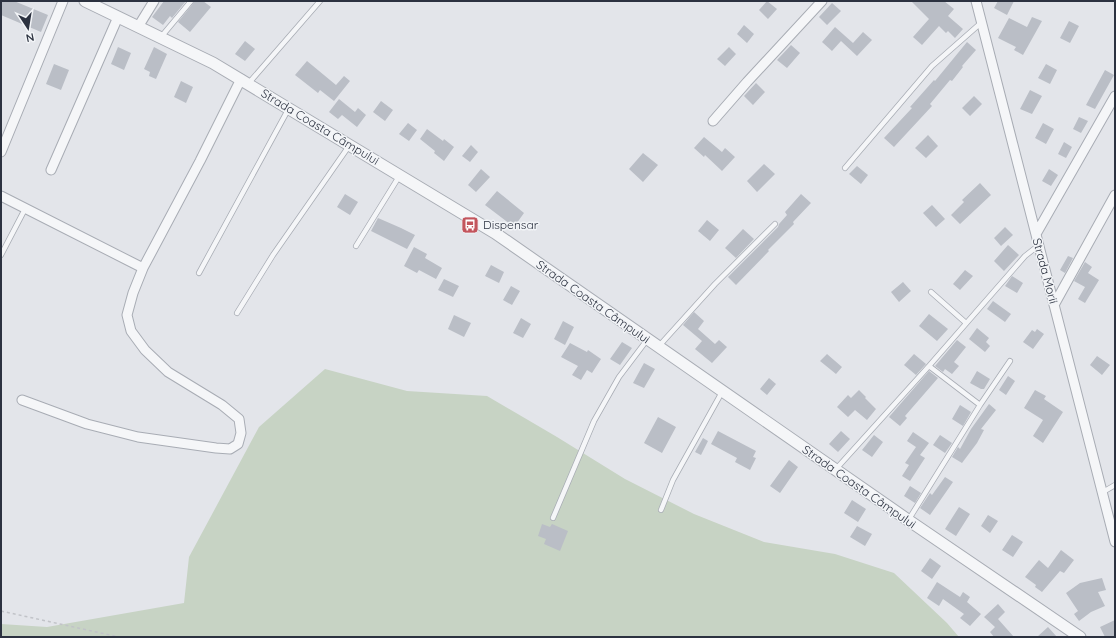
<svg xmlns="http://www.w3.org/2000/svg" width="1116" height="638" viewBox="0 0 1116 638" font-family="Quicksand,sans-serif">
<rect width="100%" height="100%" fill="#e3e5ea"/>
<path fill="#c7d3c4" d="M325 369 407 391 487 396 557 437 625 479 694 514 764 542 835 554 894 573 947 623 959 637H1V624L47 627 184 603 189 557 259 427Z"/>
<path fill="#babec6" d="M1 1H14L48 15 41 32 1 15Z
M164 1H186L172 18 170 16 163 25 152 17Z
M195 1H203L211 7 190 32 178 22Z
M767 1 777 9 768 19 759 10Z
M911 1H944L954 9 948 16 963 29 955 38 948 31 946 33 939 26 922 45 913 37 929 19Z
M998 1H1014L1007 15 994 8Z
M832 3 841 11 827 25 819 17Z
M1032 17 1042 21 1023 55 1014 50 1016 47 998 38 1009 18 1027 27Z
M1069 21 1079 26 1070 43 1060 38Z
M744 25 754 34 747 43 737 34Z
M835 27 853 43 863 32 872 40 857 56 841 41 832 51 822 42Z
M245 41 255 49 245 61 235 54Z
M967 42 976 50 962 66 963 67 952 81 950 80 930 104 932 106 894 147 884 138 912 108 910 107 934 80 935 81Z
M791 45 800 53 787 68 777 60Z
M118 47 131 53 124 70 111 64Z
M154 47 167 54 156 79 149 76 150 72 144 69Z
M729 47 736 54 725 66 717 59Z
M307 61 336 85 344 76 350 81 334 101 320 90 318 93 295 75Z
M54 64 69 70 61 90 46 84Z
M1046 64 1057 70 1050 84 1038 78Z
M1105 70 1114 75 1095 109 1086 105Z
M181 81 193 87 186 103 174 97Z
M756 83 765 92 753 105 744 96Z
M1030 90 1042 96 1032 114 1020 109Z
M974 96 982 104 970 116 962 108Z
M339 99 355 112 358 108 366 115 357 127 342 115 338 119 329 112Z
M381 101 393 110 385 121 373 112Z
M1079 117 1088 121 1081 133 1073 129Z
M408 123 417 130 409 141 399 134Z
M1043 123 1054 129 1046 144 1035 138Z
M427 129 443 141 444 139 454 147 444 161 434 153 435 151 420 139Z
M928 135 938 146 926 158 915 148Z
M704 137 722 152 725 148 735 157 722 171 705 155 704 157 694 148Z
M1064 142 1072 147 1066 158 1058 154Z
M471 145 478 152 470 162 462 156Z
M643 153 658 165 643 182 629 169Z
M764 164 775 174 757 192 747 181Z
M857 166 868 175 861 184 849 174Z
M481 169 490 177 476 192 468 185Z
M1049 169 1058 175 1051 186 1042 181Z
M980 183 991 195 960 224 951 215 964 202 962 200Z
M497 191 524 213 514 227 485 205Z
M345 194 358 202 350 215 337 207Z
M801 194 811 203 793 222 794 224 768 250 769 251 736 285 728 277 778 227 779 224 787 215 785 212Z
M932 205 945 219 936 227 923 213Z
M378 218 401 228 415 235 407 249 371 231Z
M707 220 719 230 710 241 698 231Z
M1005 227 1013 235 1001 246 994 238Z
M743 229 754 239 736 258 725 248Z
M1008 245 1019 255 1004 271 994 261Z
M414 247 427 254 425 258 442 268 436 279 419 270 417 273 404 266Z
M1068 256 1073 258 1065 273 1060 270Z
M1085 262 1092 267 1088 273 1099 280 1085 303 1078 299 1085 287 1074 281Z
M491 265 504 272 499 283 485 276Z
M965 270 973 276 960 290 953 284Z
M1012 276 1023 283 1017 293 1005 286Z
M444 279 459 286 453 297 438 290Z
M903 282 911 291 899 302 891 292Z
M511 286 520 291 512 305 503 300Z
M993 301 1011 314 1005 322 987 309Z
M694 312 704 321 698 329 715 344 719 340 727 347 712 363 695 349 702 341 683 325Z
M929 314 948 329 937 341 919 326Z
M454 315 471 323 464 337 448 329Z
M521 318 531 324 523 338 513 333Z
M563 321 574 327 565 345 554 339Z
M977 328 989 338 986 342 990 346 985 352 969 339Z
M1037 329 1044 334 1033 349 1023 342 1032 330 1035 332Z
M957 340 966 347 954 362 959 366 952 374 945 369 943 372 935 366Z
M622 342 632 348 620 365 610 359Z
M570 343 587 352 588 350 601 359 592 373 587 370 581 380 572 375 578 366 561 357Z
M827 354 842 367 836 374 820 361Z
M914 354 926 364 916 375 904 365Z
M1097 356 1110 365 1102 375 1090 365Z
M644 363 655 369 644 388 633 383Z
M929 371 938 378 905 416 907 418 900 426 889 417Z
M977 371 990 379 984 389H981L970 383Z
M1008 376 1015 381 1006 395 999 390Z
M769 378 776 384 767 395 760 389Z
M859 390 866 397 865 398 876 409 867 420 855 410 848 417 837 407 848 395 851 398Z
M1035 390 1046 396 1044 399 1063 412 1043 443 1033 436 1043 420 1024 408Z
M989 404 996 410 981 429 984 430 977 443 962 463 952 457 958 447 960 449 971 429Z
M960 405 971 412 963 426 952 419Z
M658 417 676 427 662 453 644 443Z
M718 431 756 451 753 457 756 458 750 470 735 462 737 458 711 444Z
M841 431 850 439 838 452 829 444Z
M913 432 929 443 920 455 925 458 910 481 902 476 909 465 905 463 916 447 907 441Z
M874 435 883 442 872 457 862 450Z
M940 435 952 443 945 453 933 445Z
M703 438 708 441 701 455 695 452Z
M789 460 798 467 780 493 770 486Z
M945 477 953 482 930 515 920 508 930 493 932 495Z
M910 486 921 493 915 503 904 496Z
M852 500 866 509 858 522 844 513Z
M959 507 970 514 956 536 945 529Z
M988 515 998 521 990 533 981 526Z
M542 524 550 527 552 524 568 531 560 551 544 544 546 539 538 536Z
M857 526 872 534 865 546 850 537Z
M1012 535 1023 542 1013 557 1002 550Z
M1061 550 1074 560 1064 573 1060 571 1042 592 1035 587 1036 585 1025 577 1039 560 1048 568Z
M930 558 941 566 932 579 921 571Z
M1102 578 1106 590 1098 592 1105 606 1091 612 1079 621 1074 614 1078 611 1066 593 1080 583Z
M937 582 960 597 963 592 970 597 967 602 981 614 970 626 960 618 964 614 943 599 939 606 927 598Z
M998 604 1005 612 998 619 1014 637H994L990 632 995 627 984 617Z
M1115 620V637H1105L1100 627Z
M1048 627 1057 637H1037Z"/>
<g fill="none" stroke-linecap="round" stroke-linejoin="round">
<g stroke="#a8acb4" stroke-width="6">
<path id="service" d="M161 37 191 1
M248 84 320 1
M845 168 932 66 982 22
M356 246 400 175
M1 255 25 209
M199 273 289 108
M931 292 966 323
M237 313 273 255 349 146
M659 346 715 284 775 224
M929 366 980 405
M836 469 929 366 1025 256 1039 245
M1103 492 1115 485
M661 510 673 480 722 392
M553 518 594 421 619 377 647 340
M909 519 980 405 1010 361"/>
</g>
<g stroke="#a8acb4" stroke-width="11">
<path id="minor" d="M976 1 1115 542
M138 27 154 1
M713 121 747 82 822 1
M1 152 63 1
M51 170 118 17
M1 196 143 268
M1036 234 1115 96
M1054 305 1115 195
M22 400 87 424 138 437 216 448 230 449 238 444 241 433 239 419 222 405 168 372 145 350 131 331 127 315 133 293 143 268 200 161 241 79"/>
</g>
<g stroke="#a8acb4" stroke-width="13">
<path id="tertiary" d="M85 1 213 63 495 233 908 520 1080 637"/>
</g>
<path stroke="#c1c3c8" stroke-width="1.5" stroke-dasharray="3 3" stroke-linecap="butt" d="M1 611 119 637"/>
<use href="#service" stroke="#f5f6f8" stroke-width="4.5"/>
<use href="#minor" stroke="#f5f6f8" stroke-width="9"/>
<use href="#tertiary" stroke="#f5f6f8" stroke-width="11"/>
</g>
<defs>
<g id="bus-square" transform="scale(0.9)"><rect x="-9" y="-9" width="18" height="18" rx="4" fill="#c3545c" stroke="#f2f4f7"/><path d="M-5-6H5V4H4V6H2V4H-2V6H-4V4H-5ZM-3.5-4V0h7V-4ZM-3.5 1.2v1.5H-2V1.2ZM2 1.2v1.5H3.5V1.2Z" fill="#fff"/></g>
</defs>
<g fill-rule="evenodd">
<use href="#bus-square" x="470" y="225"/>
</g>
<g text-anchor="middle" stroke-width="3" stroke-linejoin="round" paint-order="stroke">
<g font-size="12" fill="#2c3240" stroke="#f2f4f7">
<text transform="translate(320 127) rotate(31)" y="4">Strada Coasta Câmpului</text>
<text transform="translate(1045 271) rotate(75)" y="4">Strada Morii</text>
<text transform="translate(593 302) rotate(35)" y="4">Strada Coasta Câmpului</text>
<text transform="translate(859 487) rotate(35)" y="4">Strada Coasta Câmpului</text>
</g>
<g font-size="12" fill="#2c3240" stroke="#f2f4f7" text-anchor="start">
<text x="483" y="229">Dispensar</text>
</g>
</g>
<rect width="1116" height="638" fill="none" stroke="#2c3240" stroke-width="4"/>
<g transform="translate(28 28) rotate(168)" stroke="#f2f4f7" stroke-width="3" paint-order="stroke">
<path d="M0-3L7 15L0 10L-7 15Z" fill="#2c3240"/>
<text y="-6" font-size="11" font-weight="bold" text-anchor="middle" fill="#2c3240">N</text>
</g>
</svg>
